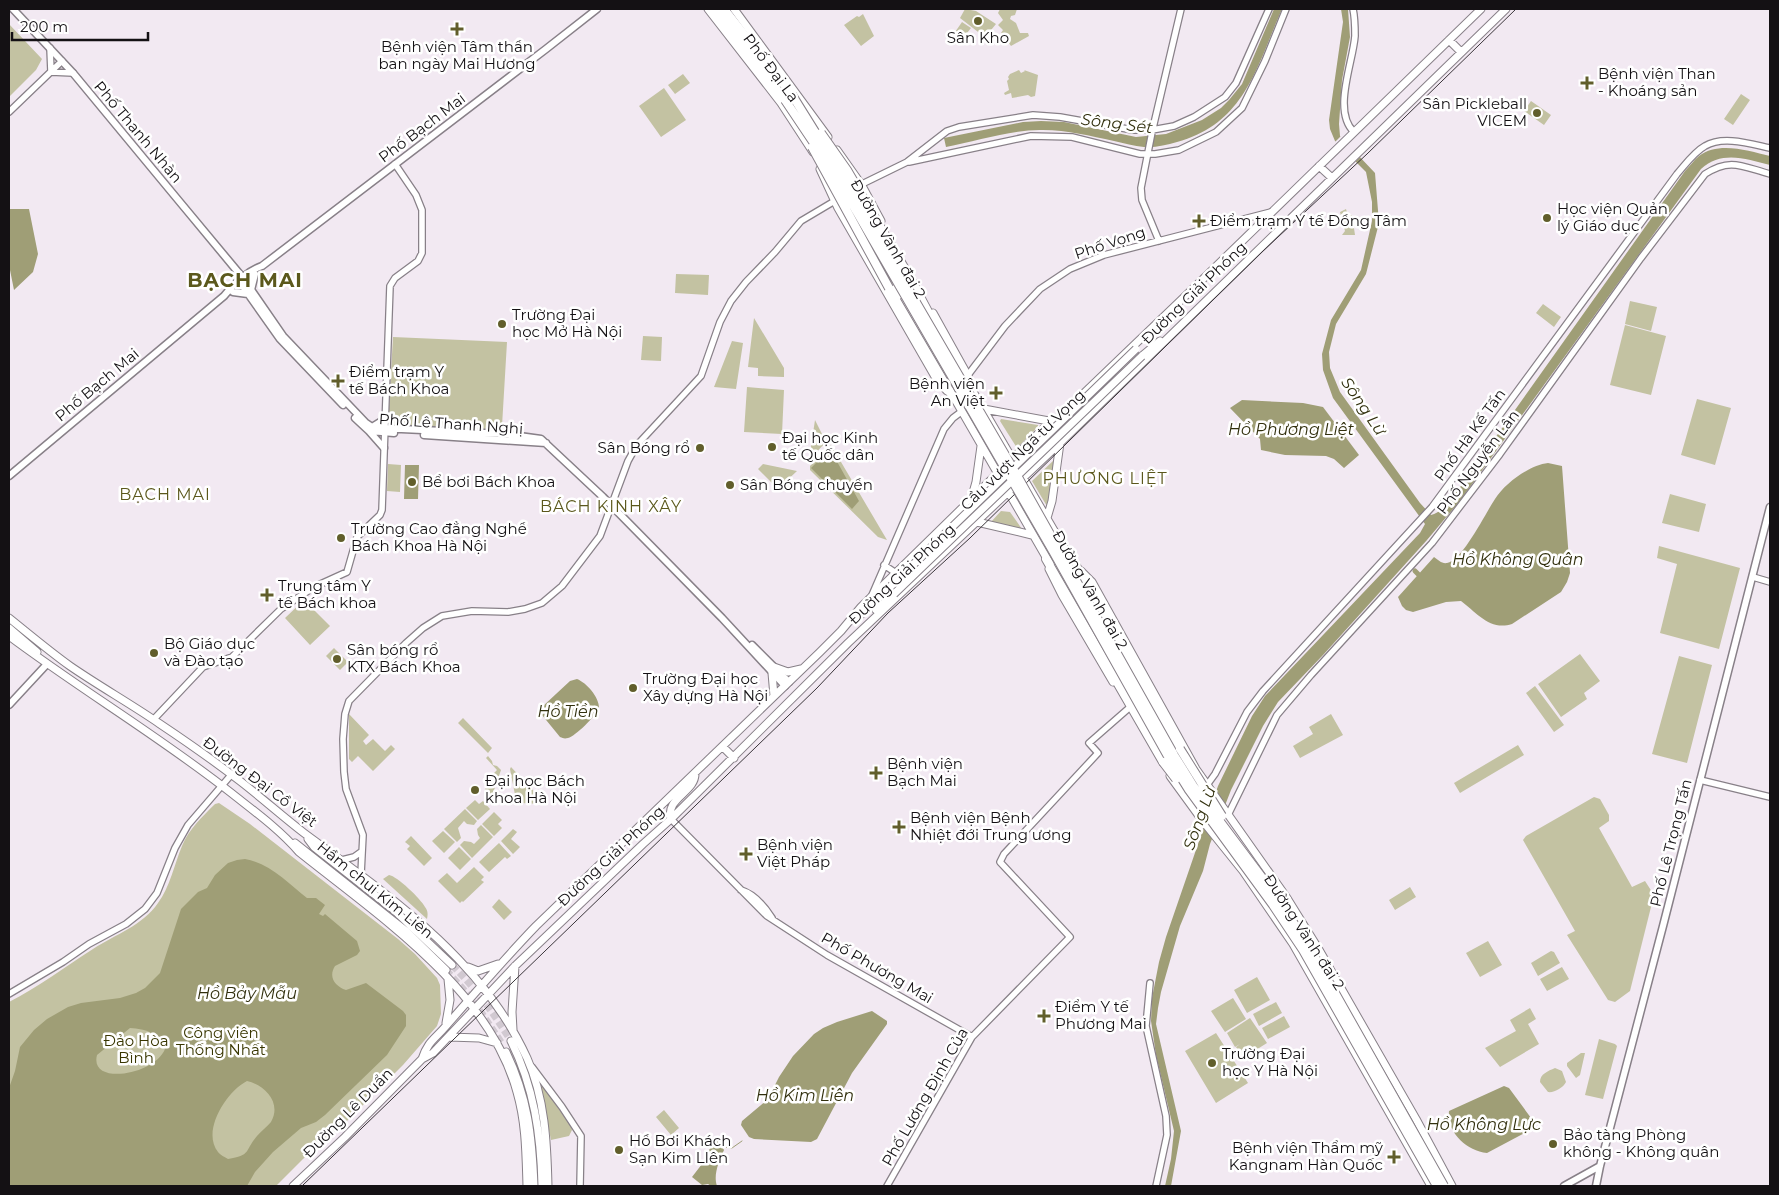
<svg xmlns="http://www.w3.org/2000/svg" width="1779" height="1195" viewBox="0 0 1779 1195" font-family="Montserrat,sans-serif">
<rect width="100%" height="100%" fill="#f2e9f2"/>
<path fill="#c3c2a2" d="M965 9 976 11 996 24 987 35H982L960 18Z
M1000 9H1017L1015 15 1011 16 1010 19 1016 23 1020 33H1028L1029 36 1011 46 1001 33 1003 30 998 25 1003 20 998 13Z
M863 14 874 36 861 46 844 25 857 16 859 17Z
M962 22 971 28 960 42 952 40 951 38Z
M9 24 42 59 36 70 9 97Z
M1019 70 1021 73 1025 71 1024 70 1038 75 1035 96 1031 97 1028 95 1012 98 1011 93 1005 95 1004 93 1009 90 1007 81 1009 79 1008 77 1010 74Z
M683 74 690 83 675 94 668 85Z
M664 88 686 120 661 137 639 106Z
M1741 94 1750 100 1733 125 1724 119Z
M1531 101 1551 115 1544 125 1524 111Z
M1346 209 1348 216 1352 215 1355 235H1342L1345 231 1340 212Z
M676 274 709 275 708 295 675 293Z
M1630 301 1657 307 1651 331 1625 324Z
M1543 304 1561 317 1554 327 1536 313Z
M754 318 784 368V377L758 376V368L748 367Z
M1625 325 1666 336 1651 395 1610 385Z
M643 336 662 337 661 361 641 360Z
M393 337 507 342 502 426 498 430 388 425Z
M732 341 743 343 736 389 714 387Z
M747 387 784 390 782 434 744 432Z
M1697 399 1731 408 1715 465 1681 455Z
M1001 419 1038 425V427L1017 448 1000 421Z
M815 420 826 442 809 460Z
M831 445 887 540 878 537 810 470V466Z
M1054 460 1048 508 1032 481Z
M388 464 401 465 400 492 387 491Z
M763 464 797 471 778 489 758 469Z
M1670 494 1706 504 1699 532 1662 523Z
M1001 511 1010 512 1022 529 990 523Z
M1659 546 1740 568 1719 649 1660 633 1677 564 1657 558Z
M304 600 330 626 310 645 285 618Z
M334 648 348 662 340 670 326 656Z
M1580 654 1600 681 1584 693 1587 699 1561 717 1538 684Z
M1679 656 1712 665 1687 763 1652 754Z
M1535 686 1564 725 1554 732 1526 693Z
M349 714 369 735 363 741 366 745 373 739 385 751 391 745 395 749 373 771 358 756 352 762 349 759Z
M1331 714 1343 735 1300 758 1293 746 1313 734 1309 727Z
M463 718 492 748 488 753 458 723Z
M1518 745 1524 755 1460 793 1454 783Z
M488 756 492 761 493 765 497 766 501 770 492 796 485 789 493 780 490 777 497 770 486 758Z
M511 767 545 803 544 804 519 803 516 800 510 769Z
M1594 797 1600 799 1609 815V821L1599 828 1632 887 1645 881 1654 895 1630 991 1615 1002 1608 1000 1567 935 1575 931 1523 840 1526 836Z
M475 800 479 804 483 801 490 809 478 820 466 808Z
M219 803 250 824 398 939 415 954 437 978 440 985 441 1014 437 1026 403 1065 341 1127 303 1159 276 1186H9V1002C38 987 65 967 93 949 116 934 142 926 158 903 170 887 174 865 182 846 189 829 202 817 215 804Z
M465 809 477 821 474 825 467 824 464 821 458 828 461 838 457 842 444 829Z
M494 812 502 820 498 824 502 828 494 836 482 824Z
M481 825 493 837 472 858 460 845 464 841 471 842 474 844 480 838 478 835 477 829Z
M513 829 517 832 511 839 520 847 513 854 501 841Z
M443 831 455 842 444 853 432 841Z
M411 836 432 858 424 866 407 849 410 846 405 842Z
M499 843 511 856 507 859 505 857 489 872 479 862Z
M459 847 471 859 460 870 448 858Z
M474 867 484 877 481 880 484 882 463 902 462 901 460 903 438 881 447 873 457 883Z
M389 875C397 876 421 899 425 907 428 911 428 914 427 919L383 879Z
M1410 887 1416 897 1395 910 1389 900Z
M499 899 512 912 504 920 492 907Z
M1488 941 1502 965 1480 977 1466 953Z
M1551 951 1554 952 1560 963 1538 976 1531 963Z
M1562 967 1569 979 1547 991 1540 979Z
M1257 977 1270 1000 1247 1013 1234 990Z
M1233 998 1246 1019 1225 1032 1211 1011Z
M1276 1002 1282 1013 1259 1026 1253 1014Z
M1530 1008 1536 1019 1528 1024 1539 1044 1500 1067 1485 1048 1516 1031 1510 1020Z
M1284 1016 1290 1027 1268 1039 1262 1028Z
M1250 1018 1267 1043 1243 1058 1236 1047 1240 1044 1235 1047 1227 1033Z
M1216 1033 1248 1083 1216 1103 1185 1051Z
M1599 1039 1615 1044 1617 1046 1603 1099 1585 1095Z
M1581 1053H1585L1580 1075 1576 1078 1567 1066V1063Z
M1555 1068 1562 1071 1566 1082C1563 1088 1554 1093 1548 1092L1540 1082C1540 1074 1548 1071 1555 1068Z
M539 1081 571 1126 572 1130 569 1136 551 1140Z
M664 1110 679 1128 671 1135 656 1117Z"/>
<path fill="#9f9e76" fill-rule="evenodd" d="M1274 9H1282C1257 66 1245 124 1177 142 1166 145 1155 148 1144 147 1134 146 1124 143 1114 141 1090 136 1068 130 1043 130 1014 129 976 141 946 147L944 138 1023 122 1041 121 1064 122 1136 137 1166 134 1202 120 1221 108 1229 100 1242 84Z
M1341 9H1348L1350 37 1342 80 1339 124 1340 136 1375 173 1379 223 1366 274 1336 324 1329 352 1330 368 1340 392 1420 503 1431 515C1442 513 1450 498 1458 490L1685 171C1690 166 1694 160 1699 156 1719 141 1748 151 1770 156V165C1746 159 1722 150 1701 169L1459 502 1427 540 1324 654 1278 702 1263 726 1231 790 1210 844 1203 871 1180 926 1161 992 1158 1008 1156 1024 1181 1131 1171 1186H1165L1171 1159 1174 1131 1156 1055 1151 1021 1152 998 1159 962 1166 937 1218 786 1252 716 1265 696 1420 533 1425 524 1333 398 1323 370 1322 354 1331 320 1361 270 1372 221V202L1366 172 1335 141 1330 129 1329 120 1343 22Z
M9 209H29L38 254 33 272 14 290 9 265Z
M1242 400 1303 403 1323 407 1359 455 1344 468 1334 459 1326 456 1285 455 1261 450 1260 439 1230 408Z
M830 449 859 501 852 509 811 468Z
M1548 463 1562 466 1570 573 1567 582 1561 592 1512 624C1490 631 1477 613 1461 601L1446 602 1413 612 1406 610 1402 606 1398 597 1434 557C1438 560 1442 564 1447 563 1463 560 1486 512 1495 499 1505 483 1530 465 1548 463Z
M405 465H419L418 499H404Z
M577 679C587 683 600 698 599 709 595 716 576 736 568 738 564 739 563 738 560 737L542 715V707L570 681Z
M245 859C270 863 288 883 307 898H316L325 905 319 914 323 916 325 914 357 941 360 951 357 955 335 966C328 977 335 986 346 990L366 983 403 1011 406 1015V1026L387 1055 325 1115 316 1122 301 1128 273 1152 255 1172 247 1186H9V1088L15 1071 20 1047 34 1030 47 1019 68 1007 81 1003 120 998 136 993 145 988 160 973 181 909 198 892 207 888 215 875 228 863 237 860ZM130 1028C146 1029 159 1033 165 1049 155 1075 89 1086 97 1055ZM247 1081C265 1085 282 1103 271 1122 267 1127 261 1131 257 1136 244 1151 252 1155 228 1159 225 1157 220 1155 218 1152 201 1131 227 1091 247 1081Z
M872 1011 887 1021V1024L852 1073 817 1139 811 1142 754 1139 749 1137 741 1125 742 1121 768 1099 779 1077 793 1056 814 1034 823 1028 837 1022Z
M1504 1086 1509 1088 1534 1122 1532 1129 1487 1153C1466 1150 1447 1133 1449 1111Z
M718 1140 724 1150C719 1161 713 1175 717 1186H711L708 1184 702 1185 692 1177 702 1164 709 1150Z"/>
<path fill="#f2e9f2" d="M1342 135 1362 155 1354 163 1334 143Z"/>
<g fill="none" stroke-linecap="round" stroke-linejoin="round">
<path stroke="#9f9e76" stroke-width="1" d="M723 1147 732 1148 742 1141"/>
<path stroke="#9f9e76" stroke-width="5" d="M1415 571 1418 574"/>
<path stroke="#d1c9d1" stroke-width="7" stroke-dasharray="7 3.5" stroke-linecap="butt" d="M452 965C477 990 492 1011 511 1041
M446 970 473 1000 503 1045"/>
<g stroke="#888088" stroke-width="8">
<path id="tertiary" d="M1353 9C1355 18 1355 27 1355 36 1353 63 1332 111 1354 132
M50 48 51 72
M51 72 73 73
M9 112 62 61
M909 162 1031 136 1072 137 1140 154H1155L1179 150 1216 132 1242 108 1265 61 1286 9
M858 186 907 162 947 131 959 127 1033 115 1060 117 1133 130H1152L1174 126 1194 117 1225 97 1236 83 1269 9
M1159 241 1142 200 1141 188 1152 132 1181 9
M968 375 1005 326 1040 289 1070 269 1104 255 1271 212
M884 565 896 573
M1753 577 1770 582
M872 595 944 429 953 418 961 412
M154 719 203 667 232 657 281 609 314 587 347 572 357 537 380 515 382 510 390 286 395 278 418 261 422 253V210L416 195 395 164
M1700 780 1770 797
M1207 785 1215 774 1247 712 1263 691 1432 507 1677 174C1685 165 1694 152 1705 146 1723 135 1751 144 1770 148
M1228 815 1277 715 1311 675 1432 543 1500 454 1641 258 1705 174C1731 157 1743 167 1770 174
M671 819 767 916 827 955 972 1037
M342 860 354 857 361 852
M361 874 363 835 346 789 344 772 343 739 345 714 349 701 406 643 423 628 442 616 472 611 508 612 525 609 542 603 562 586 600 536 628 461 637 445 701 376 720 322 731 301 746 282 775 252 801 221 838 199
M741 890C754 894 765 907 772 918
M1150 983 1146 1026 1166 1116 1167 1135 1156 1186
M9 994 63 962 89 944 126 924 145 909 157 893 175 848 188 825 231 775
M532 1067 562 1107 581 1136 580 1186
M887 1186 972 1037 1070 937 1000 862 1004 854 1098 753 1089 743 1129 708"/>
</g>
<g stroke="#888088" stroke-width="9">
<path id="secondary" d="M13 9 73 73 179 201 243 278 283 336 366 423 372 427 381 428 505 434 541 439 603 497 722 618 785 686
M239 278V281L280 339 343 405
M251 290 255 274
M233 292 248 294
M355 418 369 431 394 433
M372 427 385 419
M369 431 384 448
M424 435 546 443
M9 476 224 296C233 284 248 271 262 266L546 49 597 9
M752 645 789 682
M9 705 47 664
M1564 1186 1600 1166
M1596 1186 1600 1166 1663 926 1770 507"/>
</g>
<g stroke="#888088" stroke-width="9">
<path id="primary" d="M708 9 781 103 813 152
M734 9 828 137
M1449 40 1461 52
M837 150 861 184 881 221
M1319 166 1332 178
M820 169 838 208 937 380 947 391
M886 275 898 296
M933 313 968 376
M1142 356 1160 341
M968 383 1077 570
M949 389 1050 564
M984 409 1049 421 1055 420
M971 500 976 482 981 446
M1047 518 1052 501 1060 443
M977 522 1032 535
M1049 569 1062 595 1113 682
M1081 571 1092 582 1196 769 1287 898 1318 948 1416 1119 1452 1186
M876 610 894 594
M9 618C29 634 49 651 70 666 99 686 131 704 160 724 187 742 214 761 240 781 262 798 282 816 304 833 388 895 482 959 527 1058 545 1098 547 1143 548 1186
M855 620 888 589
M9 628 37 652
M9 636C81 690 159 736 230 792 254 811 279 829 299 852 379 916 489 989 517 1092 526 1123 526 1154 527 1186
M1127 663 1162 725
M774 667 788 672 801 669
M772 673 774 696
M723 747 734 758
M1170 776 1202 820 1243 871 1293 944 1431 1186
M671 819C665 798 696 792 695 773
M308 839 314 847 394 910 452 965
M295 843 406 931 446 970
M468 967 478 971 498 964
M446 1023 450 1000 448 979
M513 1030 512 1012 515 966
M449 1037 479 1038 497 1043
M511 1041C534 1087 541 1135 542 1186
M506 1052C528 1098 532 1136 534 1186
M422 1059C428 1041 435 1039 446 1026 476 992 505 958 536 926L820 652 841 631 861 607 1045 427 1056 420 1202 280 1481 9
M293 1186 345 1137 422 1059 433 1053 515 966 643 844 671 819 848 643 1060 443 1506 9"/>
</g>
<g stroke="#888088" stroke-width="10">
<path id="trunk" d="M716 9 785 100
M724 9 792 95
M909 276 951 355 971 386
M889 288 951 394
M1046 559 1163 762
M1076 566 1180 749"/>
</g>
<use href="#tertiary" stroke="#fff" stroke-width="5.5"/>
<use href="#secondary" stroke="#fff" stroke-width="6"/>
<use href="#primary" stroke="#fff" stroke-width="7"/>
<use href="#trunk" stroke="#fff" stroke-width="8"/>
<path stroke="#3b363b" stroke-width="1" d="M302 1186 817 688 888 613 970 538 1263 251 1367 154 1516 9"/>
<g stroke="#888088" stroke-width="9" stroke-linecap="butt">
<path id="primary-bridge" d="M888 589 1136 349
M894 594 1142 356"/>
</g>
<g stroke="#888088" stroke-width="10" stroke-linecap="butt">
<path id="trunk-bridge" d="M792 95 840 172 1019 479 1174 755 1194 787 1278 899 1309 947 1444 1186
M785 100 836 176 1053 551 1169 758 1189 790 1273 905 1303 950 1437 1186
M821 133 847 170 909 276
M812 147 889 288
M1180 749 1222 816
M1163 762 1176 779"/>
</g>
<use href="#primary-bridge" stroke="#fff" stroke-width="7"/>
<use href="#trunk-bridge" stroke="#fff" stroke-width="8"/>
</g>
<g fill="#615e2b" stroke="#fff" stroke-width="2">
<circle cx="978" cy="21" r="5"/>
<path d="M454.5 21.5h5v5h5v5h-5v5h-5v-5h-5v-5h5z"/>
<path d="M1584.5 75.5h5v5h5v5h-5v5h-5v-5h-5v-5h5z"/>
<circle cx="1537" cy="113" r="5"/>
<circle cx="1547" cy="218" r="5"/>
<path d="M1196.5 213.5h5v5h5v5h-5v5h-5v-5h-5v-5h5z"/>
<circle cx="502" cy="324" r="5"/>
<path d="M335.5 373.5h5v5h5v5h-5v5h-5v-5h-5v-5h5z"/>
<path d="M993.5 385.5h5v5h5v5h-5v5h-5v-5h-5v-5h5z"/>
<circle cx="772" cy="447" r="5"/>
<circle cx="700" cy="448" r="5"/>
<circle cx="412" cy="482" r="5"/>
<circle cx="730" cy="485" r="5"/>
<circle cx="341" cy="538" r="5"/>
<path d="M264.5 587.5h5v5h5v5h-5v5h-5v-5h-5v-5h5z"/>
<circle cx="154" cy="653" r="5"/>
<circle cx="337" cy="659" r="5"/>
<circle cx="633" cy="688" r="5"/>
<path d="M873.5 765.5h5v5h5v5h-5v5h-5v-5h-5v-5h5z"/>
<circle cx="475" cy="790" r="5"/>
<path d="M896.5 819.5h5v5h5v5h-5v5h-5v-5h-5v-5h5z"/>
<path d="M743.5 846.5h5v5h5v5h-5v5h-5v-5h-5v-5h5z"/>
<path d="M1041.5 1008.5h5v5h5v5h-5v5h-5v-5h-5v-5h5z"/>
<circle cx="1212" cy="1063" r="5"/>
<circle cx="1553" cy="1144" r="5"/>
<circle cx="619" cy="1150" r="5"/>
<path d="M1391.5 1149.5h5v5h5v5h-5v5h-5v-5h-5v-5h5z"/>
</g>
<g text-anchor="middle" stroke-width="5" stroke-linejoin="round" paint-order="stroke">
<g font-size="15" fill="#141114" stroke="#fff" text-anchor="start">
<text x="978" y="43" text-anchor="middle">Sân Kho</text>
<text x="457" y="52" text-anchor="middle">Bệnh viện Tâm thần<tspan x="457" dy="17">ban ngày Mai Hương</tspan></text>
<text x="1598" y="79">Bệnh viện Than<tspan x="1598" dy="17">- Khoáng sản</tspan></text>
<text x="1527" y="109" text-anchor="end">Sân Pickleball<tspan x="1527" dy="17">VICEM</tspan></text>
<text x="1557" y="214">Học viện Quản<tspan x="1557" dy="17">lý Giáo dục</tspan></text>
<text x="1210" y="226">Điểm trạm Y tế Đồng Tâm</text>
<text x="512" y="320">Trường Đại<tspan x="512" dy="17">học Mở Hà Nội</tspan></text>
<text x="349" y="377">Điểm trạm Y<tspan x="349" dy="17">tế Bách Khoa</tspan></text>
<text x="985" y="389" text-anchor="end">Bệnh viện<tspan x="985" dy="17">An Việt</tspan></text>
<text x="782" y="443">Đại học Kinh<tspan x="782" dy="17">tế Quốc dân</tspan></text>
<text x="690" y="453" text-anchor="end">Sân Bóng rổ</text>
<text x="422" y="487">Bể bơi Bách Khoa</text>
<text x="740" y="490">Sân Bóng chuyền</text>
<text x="351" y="534">Trường Cao đẳng Nghề<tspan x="351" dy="17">Bách Khoa Hà Nội</tspan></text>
<text x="278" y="591">Trung tâm Y<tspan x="278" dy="17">tế Bách khoa</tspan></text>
<text x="164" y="649">Bộ Giáo dục<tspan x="164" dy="17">và Đào tạo</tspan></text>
<text x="347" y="655">Sân bóng rổ<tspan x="347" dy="17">KTX Bách Khoa</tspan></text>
<text x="643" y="684">Trường Đại học<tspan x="643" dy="17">Xây dựng Hà Nội</tspan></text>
<text x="887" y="769">Bệnh viện<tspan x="887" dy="17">Bạch Mai</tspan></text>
<text x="485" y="786">Đại học Bách<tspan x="485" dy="17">khoa Hà Nội</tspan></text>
<text x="910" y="823">Bệnh viện Bệnh<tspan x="910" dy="17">Nhiệt đới Trung ương</tspan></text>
<text x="757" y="850">Bệnh viện<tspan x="757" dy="17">Việt Pháp</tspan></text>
<text x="1055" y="1012">Điểm Y tế<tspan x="1055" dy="17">Phương Mai</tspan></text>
<text x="1222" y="1059">Trường Đại<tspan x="1222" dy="17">học Y Hà Nội</tspan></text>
<text x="1563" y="1140">Bảo tàng Phòng<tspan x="1563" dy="17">không - Không quân</tspan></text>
<text x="629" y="1146">Hồ Bơi Khách<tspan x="629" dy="17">Sạn Kim LIên</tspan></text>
<text x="1383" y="1153" text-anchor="end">Bệnh viện Thẩm mỹ<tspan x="1383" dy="17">Kangnam Hàn Quốc</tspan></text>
</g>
<g font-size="15" fill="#141114" stroke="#fff">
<text transform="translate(771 68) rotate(53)" y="5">Phố Đại La</text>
<text transform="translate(422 128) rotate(-37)" y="5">Phố Bạch Mai</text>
<text transform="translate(138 132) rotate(50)" y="5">Phố Thanh Nhàn</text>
<text transform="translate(888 239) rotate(60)" y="5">Đường Vành đai 2</text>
<text transform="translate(1110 243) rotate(-18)" y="5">Phố Vọng</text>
<text transform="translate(1194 293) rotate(-44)" y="5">Đường Giải Phóng</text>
<text transform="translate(97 385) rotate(-40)" y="5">Phố Bạch Mai</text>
<text transform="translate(451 424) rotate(4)" y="5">Phố Lê Thanh Nghị</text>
<text transform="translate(1470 435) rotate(-54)" y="5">Phố Hà Kế Tấn</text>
<text transform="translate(1023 450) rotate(-44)" y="5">Cầu vượt Ngã tư Vọng</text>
<text transform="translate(1478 462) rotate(-53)" y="5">Phố Nguyễn Lân</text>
<text transform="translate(902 574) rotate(-43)" y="5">Đường Giải Phóng</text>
<text transform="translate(1090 590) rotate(60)" y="5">Đường Vành đai 2</text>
<text transform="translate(260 782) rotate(37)" y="5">Đường Đại Cồ Việt</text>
<text transform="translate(1671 843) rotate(-76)" y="5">Phố Lê Trọng Tấn</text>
<text transform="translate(611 856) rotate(-43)" y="5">Đường Giải Phóng</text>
<text transform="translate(375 890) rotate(39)" y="5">Hầm chui Kim Liên</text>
<text transform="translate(1304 932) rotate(57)" y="5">Đường Vành đai 2</text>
<text transform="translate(877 968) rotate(30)" y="5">Phố Phương Mai</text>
<text transform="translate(925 1097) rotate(-60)" y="5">Phố Lương Định Của</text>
<text transform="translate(348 1113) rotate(-45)" y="5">Đường Lê Duẩn</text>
</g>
<g font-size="15" fill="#393601" stroke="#fff">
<text x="221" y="1038">Công viên<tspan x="221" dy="17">Thống Nhất</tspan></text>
<text x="136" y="1046">Đảo Hòa<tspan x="136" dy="17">Bình</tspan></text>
</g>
<g font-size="16" font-style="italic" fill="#312f0d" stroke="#fff">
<text transform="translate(1117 123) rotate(7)" y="6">Sông Sét</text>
<text transform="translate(1364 406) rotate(56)" y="6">Sông Lừ</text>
<text x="1291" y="435">Hồ Phương Liệt</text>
<text x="1518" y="565">Hồ Không Quân</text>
<text x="568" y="717">Hồ Tiền</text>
<text transform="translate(1199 818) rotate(-70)" y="6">Sông Lừ</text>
<text x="247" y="999">Hồ Bảy Mẫu</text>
<text x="805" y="1101">Hồ Kim Liên</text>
<text x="1484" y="1130">Hồ Không Lực</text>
</g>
<g font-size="16" letter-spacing="1" fill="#5b581c" stroke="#fff">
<text x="1105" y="484">PHƯƠNG LIỆT</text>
<text x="165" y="500">BẠCH MAI</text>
<text x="611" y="512">BÁCH KINH XÂY</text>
</g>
<g font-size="20" font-weight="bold" letter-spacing="1" fill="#5b581c" stroke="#fff">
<text x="245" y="287">BẠCH MAI</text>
</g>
</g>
<rect width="1779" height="1195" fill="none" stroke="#141114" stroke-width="20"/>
<path d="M12 32v8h136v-8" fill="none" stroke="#141114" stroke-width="2.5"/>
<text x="20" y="32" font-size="15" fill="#141114" stroke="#ffffff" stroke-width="4" paint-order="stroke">200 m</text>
</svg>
